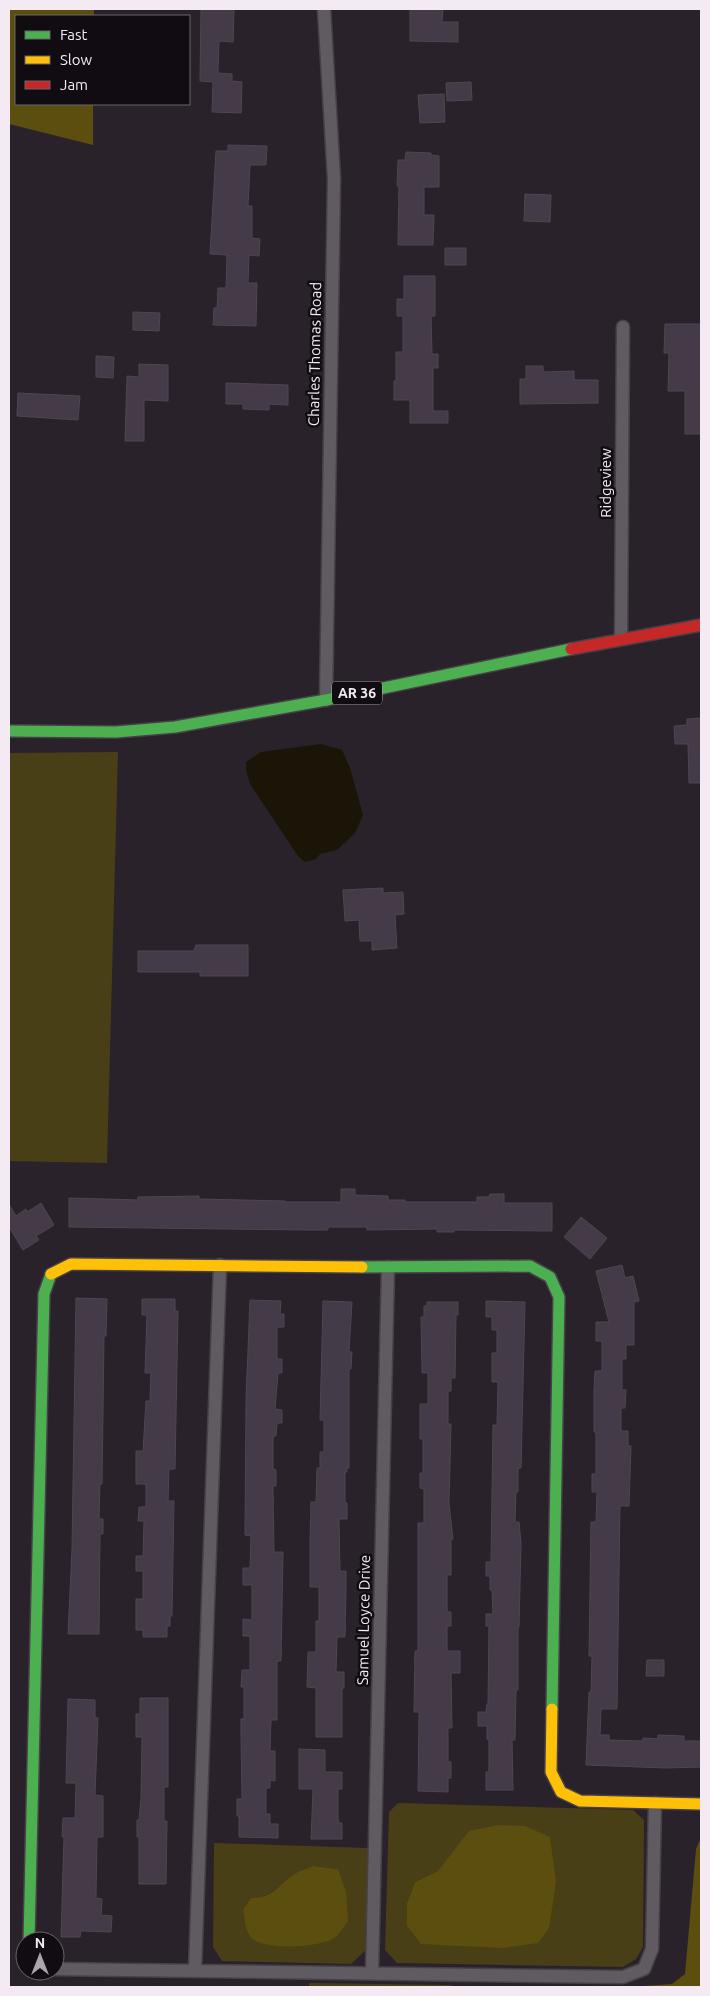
<svg xmlns="http://www.w3.org/2000/svg" width="710" height="1996" viewBox="0 0 710 1996" font-family="Ubuntu,sans-serif">
<rect width="100%" height="100%" fill="#29222a"/>
<path fill="#493f17" fill-rule="evenodd" d="M118 752 107 1163 9 1161V753Z
M398 1803 633 1810 644 1820 643 1947 636 1959 623 1967 397 1963 385 1950 389 1812ZM438 1871 407 1903 415 1882Z
M214 1843 368 1848 367 1949 351 1964 222 1961 213 1947ZM313 1866 338 1869 243 1909 251 1898C272 1897 276 1888 291 1876 297 1871 306 1869 313 1866Z
M309 1983 451 1985 453 1987H309Z"/>
<path fill="#5c4e0e" d="M9 9H94V16H16V104H93V145L9 124Z
M499 1825 525 1826 550 1837 556 1882 549 1928 538 1943 503 1948 421 1944 407 1926V1903L415 1882 438 1871 469 1831Z
M701 1838V1987H629L672 1984 685 1974 696 1849Z
M313 1866 338 1869 346 1892 348 1921C345 1925 341 1932 337 1936 324 1948 269 1950 254 1940 245 1934 245 1919 243 1909L251 1898C273 1897 276 1888 291 1876 297 1871 306 1869 313 1866Z"/>
<path fill="#1a1506" d="M321 744 342 750 350 768 363 815 355 833 337 850 320 854 316 859 305 862 298 856 250 784 246 770V762L261 752Z"/>
<path fill="#453a47" stroke="#4d474e" d="M201 9H234L233 42 219 41 218 73 232 74V81L242 82 241 113 212 112 213 82 200 81Z
M410 9H443L442 22H458V42L410 41Z
M471 82 472 100 447 101 446 83Z
M444 94 445 122 420 123 418 95Z
M228 145 267 146 266 165H250L248 206H252V238L260 239 259 256 249 255 248 283H257L256 326 213 325 214 308H217L218 288H226L227 255 210 254 216 151H228Z
M406 152 431 153V155L439 156V187H424V215H434L433 245H398L399 186H397L398 160H405Z
M525 194 551 195 550 222 524 221Z
M445 248H466V265H445Z
M404 276H435V316H431L432 354H438V368H433V411H448V423H410V400H394V381H396V352H403V316H397V299H404Z
M133 312 160 313 159 331 133 330Z
M665 324H701V434H685V391H668L669 353H664Z
M96 356 114 357 113 378 96 377Z
M139 364 168 365V401L144 400V441H125L127 376 139 377Z
M526 366H543V372L574 371V380H598V403L520 404V379H526Z
M226 383 288 385V405L269 404V410L243 409V404H226Z
M18 393 80 396 78 420 17 416Z
M701 718V783H689L688 744H675L674 726 687 725V719Z
M383 888V893L403 892 404 914 395 915 397 948 372 950V941H360L359 920 345 921 343 890Z
M196 945H248V976H200V972H138V951H194Z
M341 1189H355V1195L388 1196V1200H405V1202H477V1197H489L490 1194H504V1203H552V1231L454 1230V1232H437V1229L367 1230V1227H328V1230H305L69 1227V1198L138 1200V1197L199 1196V1199L285 1201V1202H341Z
M41 1203 54 1225 36 1236 39 1240 23 1250 9 1227V1204L16 1216 26 1209 27 1212Z
M581 1217 607 1238 590 1259 564 1237Z
M622 1265 625 1278 633 1276 639 1301 634 1302V1345H626V1359H622V1390H626L625 1408H621V1431H628V1446H631L629 1506H620L617 1709H601L600 1735H609V1740L643 1741V1738L658 1739V1735L684 1736V1741H701V1767L666 1768 586 1765 589 1692H591L592 1656H589L591 1522H596L597 1492H592V1474H596V1432H594V1390L595 1371H602V1341H596V1322H609L596 1271Z
M76 1298 107 1299 106 1336H104L102 1484H100L99 1519H103V1534H100L99 1634H68L72 1549Z
M142 1299H175V1311H178L175 1469H169L168 1501H174L172 1616H170V1626H167V1637H143V1630H136V1599H143V1571H136V1556H143L144 1521H138L139 1507H146V1484H136V1451H143L146 1401H150L151 1373H145L147 1315H142Z
M250 1300 281 1301 280 1314H284V1327H277V1359H282V1373H278L275 1409 282 1410V1423H277L276 1436H273V1469L276 1470V1486H273L274 1552H283L281 1661H277V1720H271L270 1751H275V1781L270 1780V1788H266V1814H270V1824H278V1838L239 1837V1816H237V1799H242L241 1736V1719H244V1687H241L242 1670H250V1636H243V1619L252 1620V1585H243V1568H250L251 1536 245 1535 246 1400Z
M323 1301 352 1302 349 1352H352L351 1369H349V1468H347V1472H345V1503H347V1519H339L340 1571H346V1587L345 1637H337L336 1672H344V1688H342V1737H316V1688L307 1687 308 1652H316V1621H319V1587H310V1542L311 1502H316L317 1468H320V1452H324V1420H320Z
M486 1301 525 1302 521 1468H518V1492H516L515 1522H519L521 1543 519 1627H518V1690H516L515 1740H512L513 1790H486V1772H489V1740L487 1739V1726H478V1712H486L487 1704H488L489 1626H486V1614H493L492 1590H490V1576H486V1562H491L493 1425H497L498 1382H492V1353H497V1330H492V1317H486Z
M427 1302H458V1315H456L455 1378H451V1391H448V1424H451L449 1504 453 1539H451V1575H447V1612H451V1626H447V1651H460V1673H451L452 1728H448V1762H451V1778H448V1792L418 1791 419 1712H414L415 1651H418V1523H424V1489L420 1488V1473H423V1439H420V1404H428V1373H422L421 1317H424V1306H427Z
M647 1660H664V1676H646Z
M140 1698H168V1787H164V1821H167L166 1884H139V1837H137V1820H139L141 1798 142 1737H136V1714H140Z
M68 1699 95 1700V1718H98L95 1795 103 1796V1837H97L96 1898 102 1899 101 1915 112 1916 111 1932 81 1931 80 1937H61L64 1837H62L63 1818H75L76 1783H66Z
M299 1749 325 1750V1772H342V1789H338V1819L339 1823H342V1839H311L313 1789H299Z"/>
<g fill="none" stroke-linecap="round" stroke-linejoin="round">
<g stroke="#474048" stroke-width="15">
<path id="street" d="M324 9 334 179 326 700
M621 639 623 327
M55 1969 623 1977 644 1969 652 1949 655 1803
M195 1971 220 1265
M372 1973 388 1267"/>
</g>
<g stroke="#474048" stroke-width="14">
<path id="fast" d="M9 731 116 732 175 727 326 700 571 649
M362 1267 530 1266 550 1277 559 1297 552 1709
M29 1941 44 1294 51 1274"/>
</g>
<g stroke="#474048" stroke-width="14">
<path id="slow" d="M51 1274 71 1264 362 1267
M552 1709 551 1772 561 1792 580 1801 701 1804"/>
</g>
<g stroke="#474048" stroke-width="14">
<path id="jam" d="M571 649 701 625"/>
</g>
<use href="#street" stroke="#605b60" stroke-width="12"/>
<use href="#fast" stroke="#4caf50" stroke-width="11"/>
<use href="#slow" stroke="#ffc107" stroke-width="11"/>
<use href="#jam" stroke="#c62828" stroke-width="11"/>
</g>
<g text-anchor="middle" stroke-width="5" stroke-linejoin="round" paint-order="stroke">
<rect fill="#110b12" stroke="#afa7b0" stroke-width="1" x="332" y="681.5" width="50" height="23" rx="4"/>
<g font-size="14" font-weight="bold" fill="#f3eaf4">
<text x="357" y="698">AR 36</text>
</g>
<g font-size="15" fill="#f3eaf4" stroke="#110b12">
<text transform="translate(315 354) rotate(-89)" y="5">Charles Thomas Road</text>
<text transform="translate(606 483) rotate(-90)" y="5">Ridgeview</text>
<text transform="translate(364 1620) rotate(-89)" y="5">Samuel Loyce Drive</text>
</g>
</g>
<rect width="710" height="1996" fill="none" stroke="#f3eaf4" stroke-width="20"/>
<rect x="15" y="15" width="175" height="90" fill="#110b12" stroke="#6b646c"/>
<rect x="25" y="31" width="25" height="8" fill="#4caf50" stroke="#6b646c"/>
<text x="60" y="40" font-size="15" fill="#f3eaf4">Fast</text>
<rect x="25" y="56" width="25" height="8" fill="#ffc107" stroke="#6b646c"/>
<text x="60" y="65" font-size="15" fill="#f3eaf4">Slow</text>
<rect x="25" y="81" width="25" height="8" fill="#c62828" stroke="#6b646c"/>
<text x="60" y="90" font-size="15" fill="#f3eaf4">Jam</text>
<g transform="translate(40 1956)"><circle r="24" fill="#110b12" stroke="#6b646c"/>
<path d="M0-4L9 19L0 12L-9 19Z" fill="#aca4ad"/>
<text y="-8" font-size="14" font-weight="bold" text-anchor="middle" fill="#f3eaf4">N</text>
</g>
</svg>
